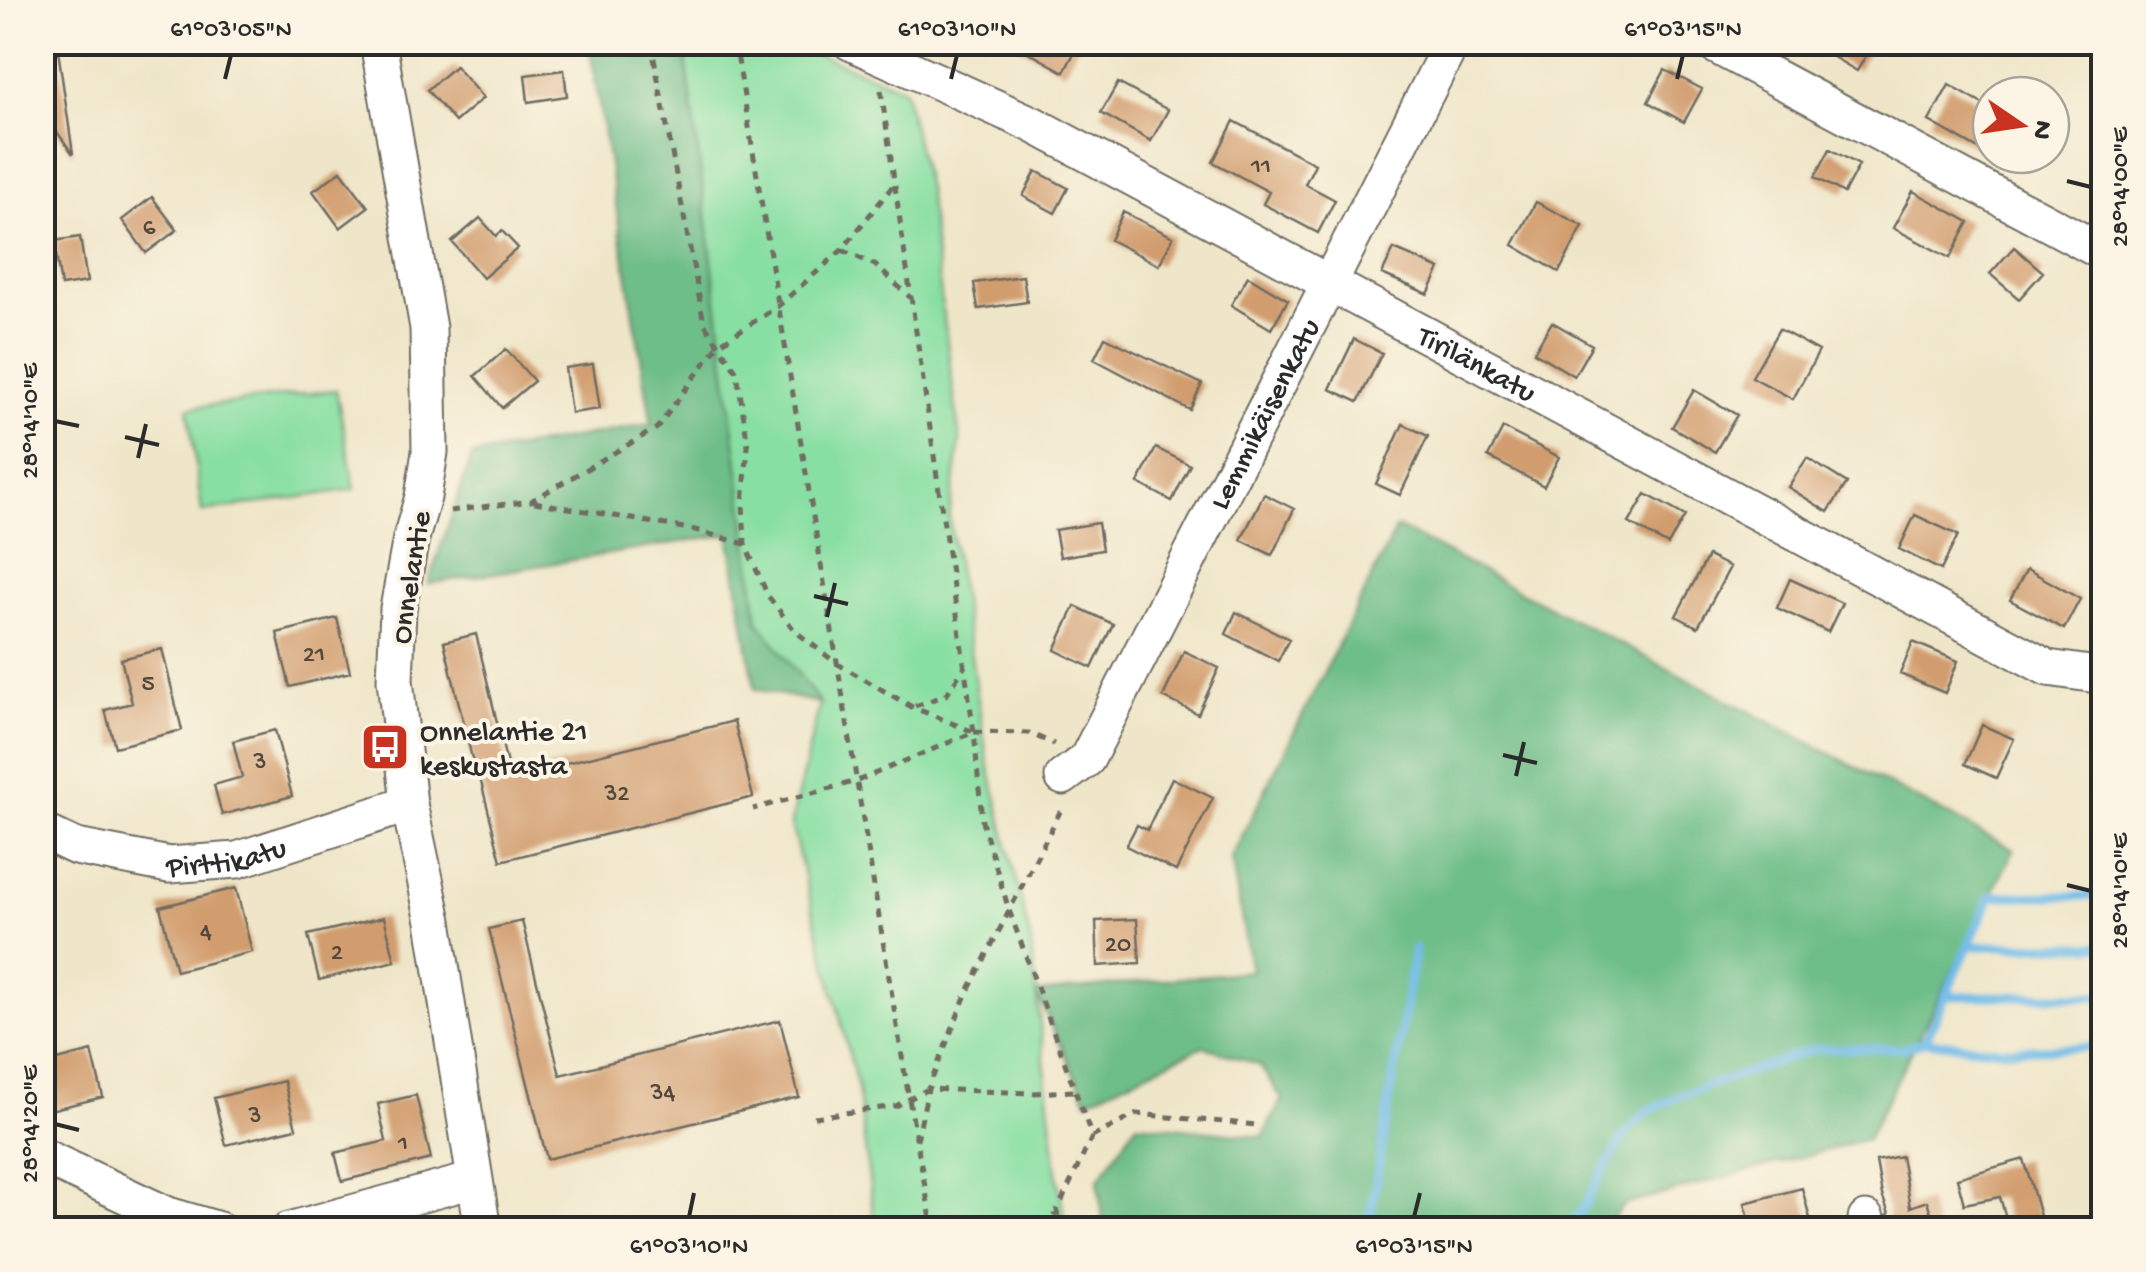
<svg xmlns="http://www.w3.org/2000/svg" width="2146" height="1272" viewBox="0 0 2146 1272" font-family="'Gochi Hand',sans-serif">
<rect width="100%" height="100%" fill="#fcf5e5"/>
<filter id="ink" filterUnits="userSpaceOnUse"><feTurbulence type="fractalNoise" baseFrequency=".01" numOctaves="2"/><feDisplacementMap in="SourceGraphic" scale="20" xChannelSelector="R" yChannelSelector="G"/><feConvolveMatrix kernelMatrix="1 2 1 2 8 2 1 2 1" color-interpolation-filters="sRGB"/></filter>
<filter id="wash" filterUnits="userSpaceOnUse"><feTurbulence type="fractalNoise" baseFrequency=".0048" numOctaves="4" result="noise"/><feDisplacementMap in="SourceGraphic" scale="40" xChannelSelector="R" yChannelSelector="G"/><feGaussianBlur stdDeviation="2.25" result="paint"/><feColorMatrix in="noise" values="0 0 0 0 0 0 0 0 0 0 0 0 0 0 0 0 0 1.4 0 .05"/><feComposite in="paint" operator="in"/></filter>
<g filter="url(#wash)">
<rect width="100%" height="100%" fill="#efe6c9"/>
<path fill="#88dfa3" stroke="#5a8567" stroke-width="2.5" d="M684 43H790L904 89 927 189 960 442 949 518 988 763 1030 938 1058 1180 1067 1229H875L858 1089 791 824 820 703 758 621Z
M336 390 355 489 202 512 188 408Z"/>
<path fill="#6ebe89" stroke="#4c745a" stroke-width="2.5" d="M589 43H684L758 621 820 703 755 689 729 534 428 584 472 456 652 424Z
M1397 527 2014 850 1867 1139 1623 1205 1605 1229H1104L1098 1180 1137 1123 1263 1137 1282 1099 1260 1065 1203 1046 1087 1100 1036 993 1251 971 1231 858Z"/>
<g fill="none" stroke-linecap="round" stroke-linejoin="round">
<path stroke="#6fbbe8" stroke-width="9" d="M1968 946H2104
M1945 996H2104
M1925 1041 1991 896H2104
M1368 1230 1415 948
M1574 1230 1577 1218 1623 1137 1646 1112 1679 1096 1815 1049 1905 1048 1925 1041 2001 1050 2104 1047"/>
</g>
<g id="blocks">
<path fill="#d19d6e" d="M1010 42H1080L1064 72Z
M1808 42H1874L1857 71Z
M57 43 73 154 42 111V44Z
M455 66 483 98 455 122 427 90Z
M564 70 567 96 528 102 525 75Z
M1665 70 1702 89 1684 122 1648 102Z
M1118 83 1168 110 1151 141 1101 113Z
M1949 85 1991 109V134L1982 151 1929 121Z
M1234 121 1315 164 1305 184 1335 200 1318 233 1263 204 1269 192 1213 162Z
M1830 149 1859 165 1844 193 1815 177Z
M341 171 368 207 340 228 313 191Z
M1036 171 1068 188 1055 213 1023 196Z
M1913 191 1969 222 1950 258 1893 228Z
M152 197 177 230 146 253 122 220Z
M1536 202 1583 226 1559 272 1513 245Z
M1123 212 1173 237 1159 265 1110 240Z
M480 218 496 236 502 231 518 248 483 278 452 242Z
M80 237 87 282 61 286 54 241Z
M2014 247 2043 272 2019 299 1990 274Z
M1394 249 1440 269 1428 294 1382 274Z
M1023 276 1027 302 978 309 974 283Z
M1248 276 1288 300 1271 329 1231 305Z
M1552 322 1592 345 1574 376 1534 352Z
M1779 329 1819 351 1793 399 1752 377Z
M1105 337 1202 384 1190 410 1094 359Z
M1354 339 1382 353 1358 402 1330 389Z
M506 349 534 381 502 408 475 376Z
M593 364 600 409 571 413 565 368Z
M1694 390 1737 415 1715 452 1672 427Z
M1403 424 1428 436 1400 495 1376 484Z
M1503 428 1559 457 1544 486 1488 457Z
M1156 448 1190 465 1172 501 1138 483Z
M1807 458 1847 483 1828 512 1788 487Z
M1264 494 1294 509 1272 555 1241 540Z
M1646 494 1685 516 1668 545 1629 523Z
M1915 515 1958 535 1941 570 1899 549Z
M1098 523 1102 550 1060 557 1055 530Z
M1708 556 1730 567 1698 627 1676 616Z
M2027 569 2080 599 2064 629 2010 600Z
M1790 579 1842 603 1828 632 1777 608Z
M1075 606 1113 624 1092 668 1055 650Z
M1236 612 1289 639 1278 661 1226 634Z
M337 618 350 672 290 687 277 633Z
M476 634 510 777 734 721 753 797 501 861 478 770 475 771 444 642Z
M1913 642 1958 661 1945 693 1900 674Z
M162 649 182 730 115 747 105 710 132 703 121 659Z
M1184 651 1219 668 1198 714 1163 697Z
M1982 725 2014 739 1996 778 1965 764Z
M275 730 292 796 222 815 214 785 242 777 233 741Z
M1172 778 1213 798 1176 871 1126 846 1137 825 1147 830Z
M236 888 252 952 176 971 160 907Z
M384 917 395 961 319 980 308 935Z
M1137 919 1140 963 1098 966 1096 921Z
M522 921 560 1075 780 1020 799 1097 547 1159 489 929Z
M92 1051 103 1097 42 1112V1064Z
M284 1081 296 1128 226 1145 214 1098Z
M416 1095 431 1159 342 1181 335 1153 386 1141 378 1104Z
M1901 1156 1910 1207 1927 1201 1937 1230H1889L1887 1215 1889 1214 1882 1195 1876 1161Z
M2024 1159 2041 1220 2009 1229 2000 1197 1964 1204 1957 1178Z
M1802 1188 1813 1230H1752L1745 1203Z"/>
</g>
</g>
<g filter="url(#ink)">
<use href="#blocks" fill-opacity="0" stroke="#706c62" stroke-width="2.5"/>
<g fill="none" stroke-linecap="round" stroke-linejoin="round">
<g stroke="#706c62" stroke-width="39">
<g id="minor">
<path d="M378 42 428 328 430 452 423 497 411 538 398 609 395 680 409 804 434 921 483 1230"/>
<path id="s1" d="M850 42 1032 124 2048 668 2104 676"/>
<path d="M1709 42 2104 253"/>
<path id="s2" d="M1063 777 1087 759 1452 42"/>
<path id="s3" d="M42 831 76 847 169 865 237 860 409 804"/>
<path d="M42 1156 168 1215 219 1230"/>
<path d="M1866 1219 1868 1230"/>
<path d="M289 1230 474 1180"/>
</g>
</g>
<path stroke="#706c62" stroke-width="5" stroke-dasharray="8 8" stroke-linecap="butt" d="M651 42 704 323 737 372 748 446 743 503 745 544 768 596 795 631 836 663 912 707 974 732 857 781 753 809
M735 42 909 1099 933 1230
M881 90 974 732 982 821 1009 910 1092 1137 1057 1211 1060 1230
M842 250 875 265 912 299
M534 502 695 530 745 544
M450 511 531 501 657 428 719 344 777 307 842 250 895 183
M915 706 946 695 965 666
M974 732 1029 733 1054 744
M814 1117 896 1106 928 1089 1033 1093 1075 1091
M1092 1137 1137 1114 1256 1125
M917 1140 928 1089 965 997 1062 808
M1045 1230 1055 1214
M1162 1230 1179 1220"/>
<use href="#minor" stroke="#fff" stroke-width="35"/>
</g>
</g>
<path fill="none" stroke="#2b2b2b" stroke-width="4" d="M225 79 231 55M951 79 957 55M1677 79 1683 55M2067 181 2091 187M55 421 79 426M125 437 159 445M138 458 146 424M814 596 848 604M827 617 835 583M1503 755 1537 763M1516 776 1524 742M2067 885 2091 891M55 1124 79 1130M689 1217 694 1193M1414 1217 1420 1193"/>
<defs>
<g id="bus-square" transform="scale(2.5)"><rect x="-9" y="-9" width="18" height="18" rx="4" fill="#c8321e" stroke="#fcf5e5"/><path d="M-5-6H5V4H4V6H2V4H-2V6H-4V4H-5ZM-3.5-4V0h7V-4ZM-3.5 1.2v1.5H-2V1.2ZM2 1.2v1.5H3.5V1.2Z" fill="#fff"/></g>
</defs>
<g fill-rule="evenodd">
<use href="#bus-square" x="385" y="747"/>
</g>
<g text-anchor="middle" stroke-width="8" stroke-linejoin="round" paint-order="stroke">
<g font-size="25" fill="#54483c">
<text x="1261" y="173">11</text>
<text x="149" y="234">6</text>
<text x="314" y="661">21</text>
<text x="148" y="690">5</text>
<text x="260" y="768">3</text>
<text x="617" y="800">32</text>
<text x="206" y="938">4</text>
<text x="1118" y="951">20</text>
<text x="337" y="959">2</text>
<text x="663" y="1099">34</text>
<text x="255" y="1122">3</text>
<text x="403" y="1150">1</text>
</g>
<g font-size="30" fill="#2b2b2b" stroke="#fcf5e5">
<text dy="10" stroke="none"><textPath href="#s1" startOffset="705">Tirilänkatu</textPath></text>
<text dy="10" stroke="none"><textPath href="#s2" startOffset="418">Lemmikäisenkatu</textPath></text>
<text transform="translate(409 577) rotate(-81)" y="10">Onnelantie</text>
<text dy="10" stroke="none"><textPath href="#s3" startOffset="190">Pirttikatu</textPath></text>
</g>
<g font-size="30" fill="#2b2b2b" stroke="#fcf5e5" text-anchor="start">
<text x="420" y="740">Onnelantie 21<tspan x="420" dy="34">keskustasta</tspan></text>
</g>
</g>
<rect width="2146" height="1272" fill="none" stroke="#fcf5e5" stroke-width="110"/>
<g transform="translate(2021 125) rotate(103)"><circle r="48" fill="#fcf5e5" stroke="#a8a49b" stroke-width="2.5"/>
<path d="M0-8L18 38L0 25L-18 38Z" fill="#c8321e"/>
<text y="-15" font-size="28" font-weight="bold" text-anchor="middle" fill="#2b2b2b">N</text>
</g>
<rect x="55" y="55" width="2036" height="1162" fill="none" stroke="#2b2b2b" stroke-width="4"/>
<g font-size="25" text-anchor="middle" fill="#2b2b2b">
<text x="231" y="36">61°03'05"N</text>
<text x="957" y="36">61°03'10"N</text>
<text x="1683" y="36">61°03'15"N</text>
<text transform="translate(2118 187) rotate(-90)" y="9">28°14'00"E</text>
<text transform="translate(28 421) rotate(-90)" y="9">28°14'10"E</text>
<text transform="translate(2118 891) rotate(-90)" y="9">28°14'10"E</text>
<text transform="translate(28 1124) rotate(-90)" y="9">28°14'20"E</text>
<text x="689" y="1253">61°03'10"N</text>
<text x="1414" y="1253">61°03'15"N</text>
</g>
</svg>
